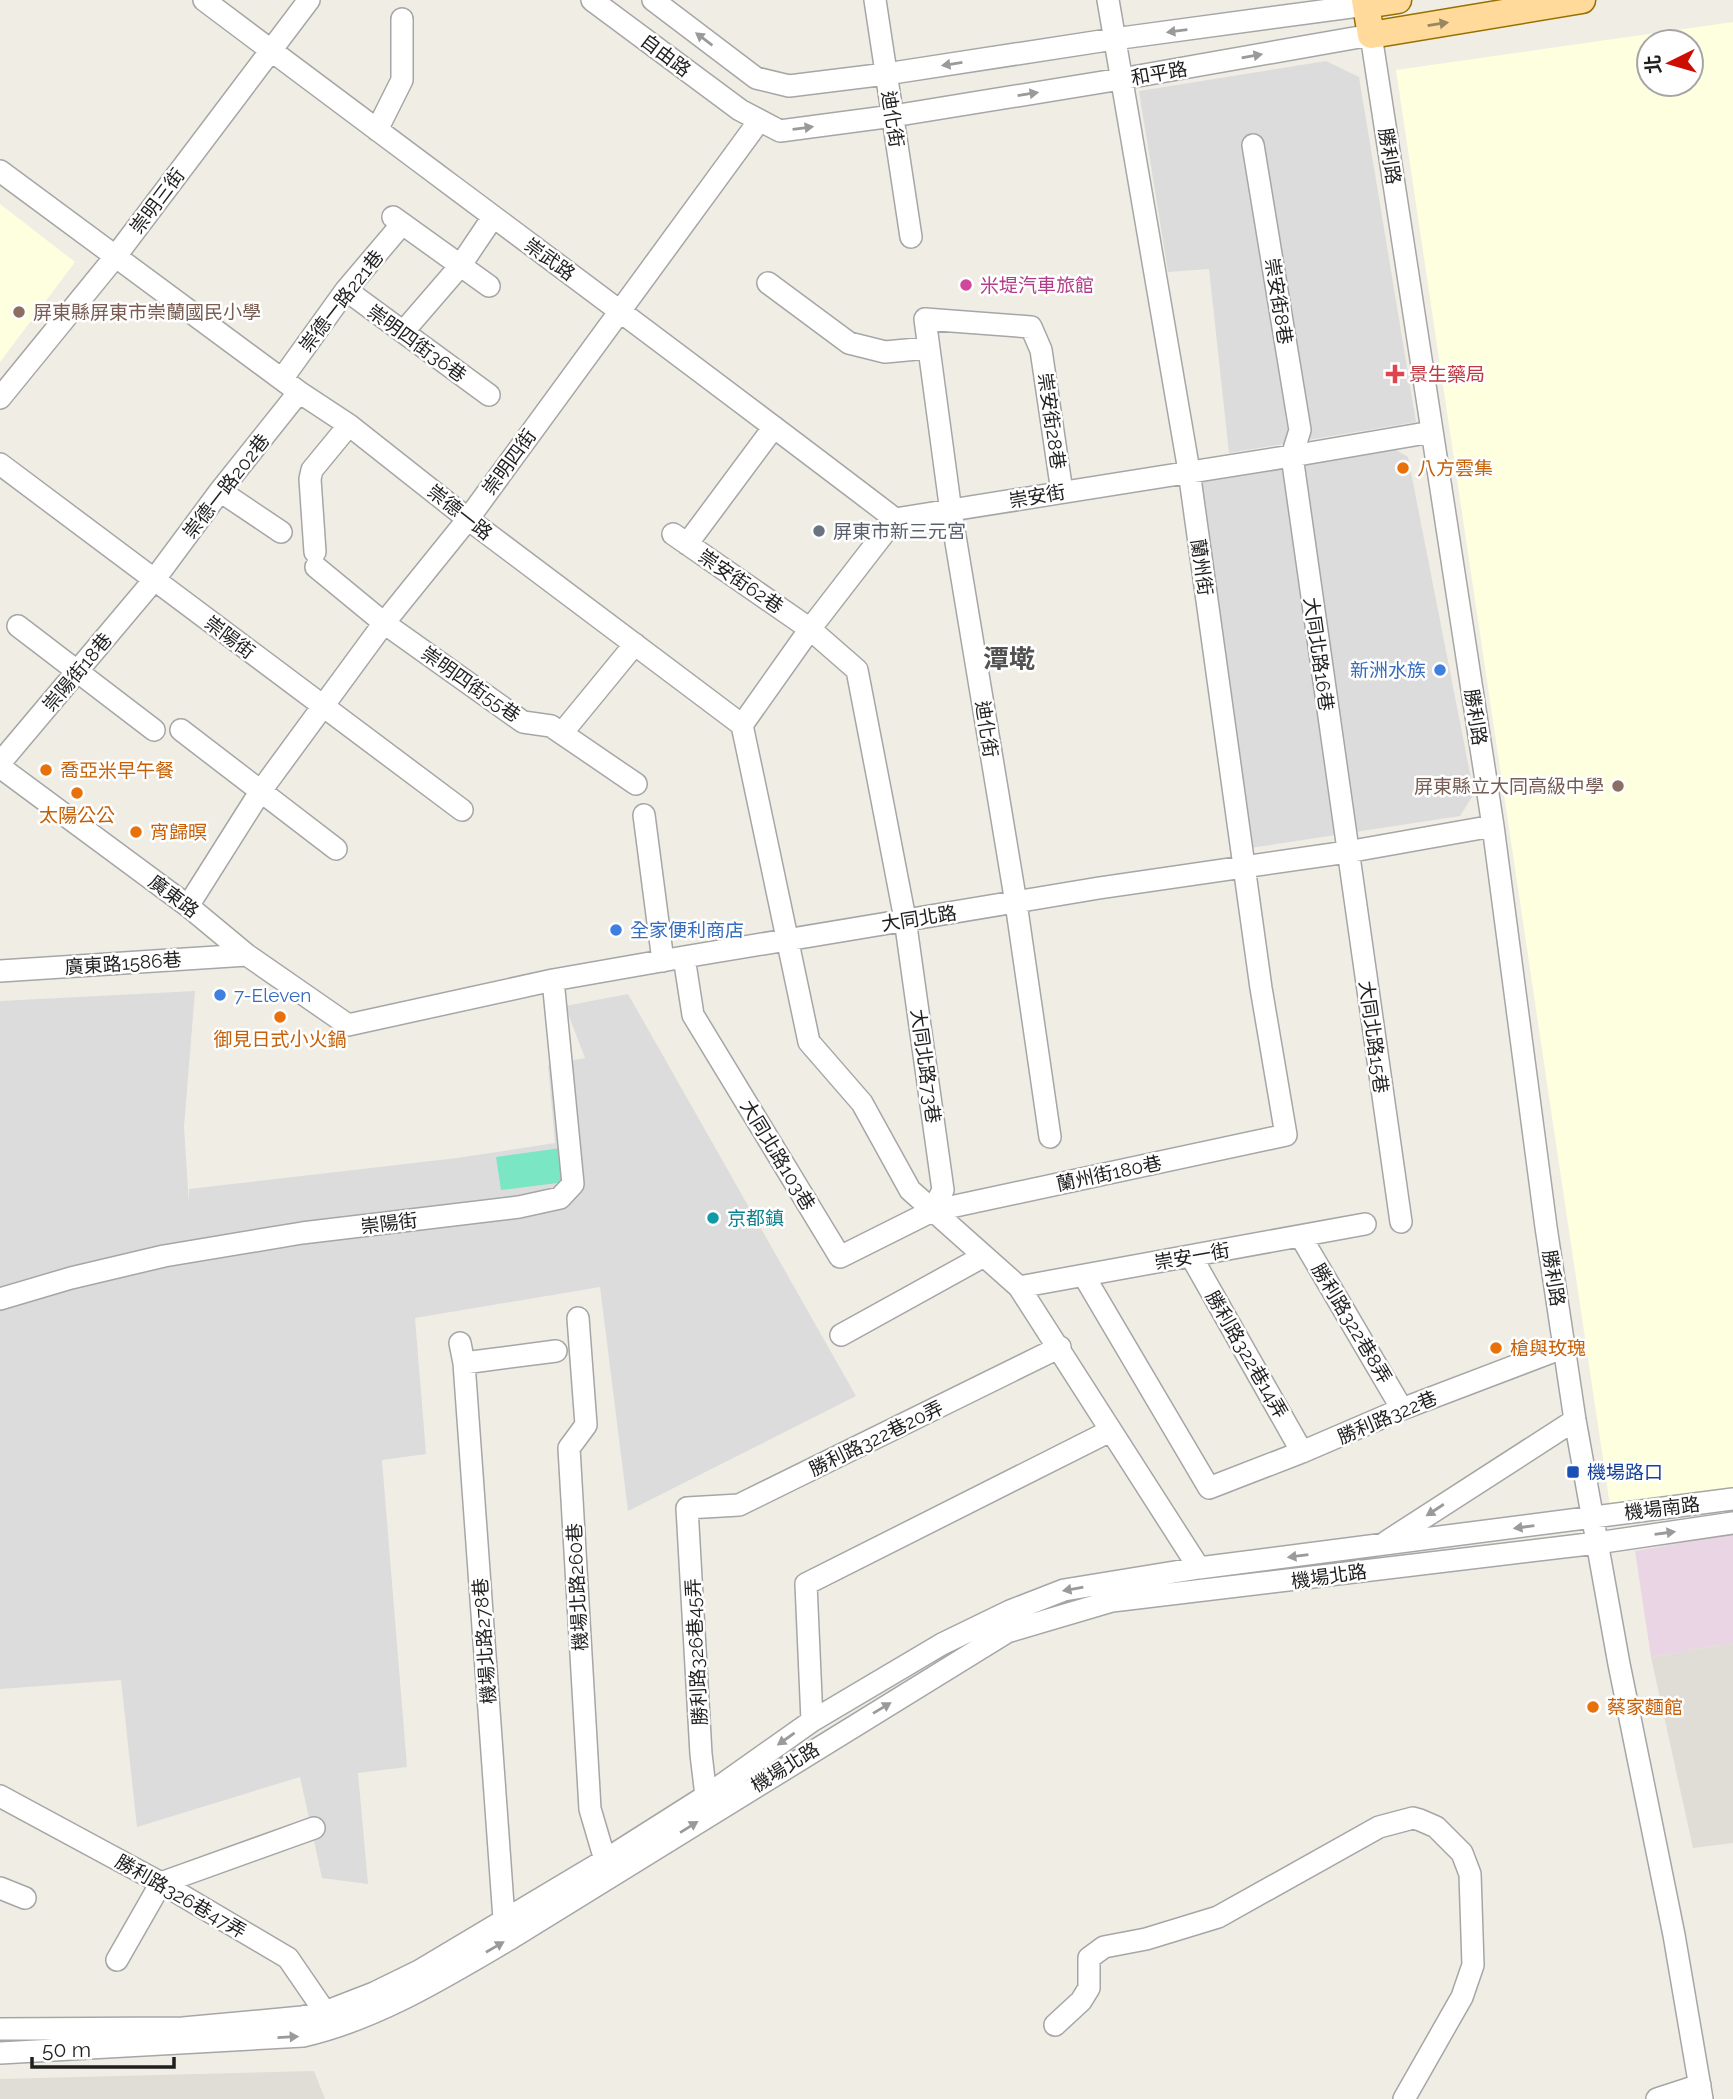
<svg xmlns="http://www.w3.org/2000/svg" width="1733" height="2099" viewBox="0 0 1733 2099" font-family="Raleway,'Noto Sans TC',sans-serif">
<rect width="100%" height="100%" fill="#f0ede4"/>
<path fill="#dddcdc" d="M1326 61 1359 77 1416 422 1229 453 1209 269 1168 272 1139 91Z
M1396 450 1408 457 1474 794 1460 816 1250 848 1201 479Z
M195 991 184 1127 189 1204V1189L457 1158 555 1143 548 1065 585 1058 565 1006 628 994 856 1396 628 1511 600 1287 415 1318 426 1454 382 1460 407 1767 358 1773 368 1884 322 1878 300 1777 137 1827 121 1680 0 1689V1001Z"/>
<path fill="#ead5e5" d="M1733 1534V1643L1651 1657 1635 1551Z"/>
<path fill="#fdffde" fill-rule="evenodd" d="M1733 22V1487L1610 1506 1396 70ZM1649 42H1691V84H1649Z
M0 204 75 262 0 362Z"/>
<path fill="#dfddd6" d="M1733 1643V1843L1693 1848 1651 1657Z
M314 2071 325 2099H0V2079Z"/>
<path fill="#7be6c4" d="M561 1148 566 1182 501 1190 496 1157Z"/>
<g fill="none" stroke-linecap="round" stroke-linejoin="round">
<g stroke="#a6a6a6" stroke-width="24">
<path id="minor" d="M204 0C434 173 666 344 895 519
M592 0 740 110 780 131 893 116 1121 79 1371 35 1493 826 1546 1227 1575 1420 1619 1664 1674 1935 1702 2099
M653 0 756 78 789 86 886 74 1114 39 1366 5
M875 0 911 237
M377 130 402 80V19
M1253 145 1300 430 1292 456 1401 1222
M0 171 299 392 349 425 468 519 742 725 809 1042 862 1103 910 1190 1019 1287 1199 1568
M393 217 489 286
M768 283 849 343 885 352 928 348
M346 290 489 395
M403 332 460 266 493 217
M282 379 346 290 402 224
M0 398 115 257 309 0
M0 464 462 810
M220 491 281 532
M673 534 810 629 857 670 905 919 943 1190 932 1211
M687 544 774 427
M315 552 310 479 312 470 349 425
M316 567 384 623 523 722 551 726 636 784
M18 626 154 730
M742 725 810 629 895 519 1292 456 1432 432
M181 730 336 849
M562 733 635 644
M0 763 154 580 220 491 299 392
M0 767 188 906 247 955 348 1025 553 980 684 957 1099 888 1347 852 1493 826
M644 815 663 961
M188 906 260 792 384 623 468 519 759 121
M684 957 693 1015 840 1257 932 1211 1286 1135 1261 988 1189 471 1108 0
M0 971 247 955
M1050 1137 1016 903 951 512 925 319 1031 327 1041 350 1062 492
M1301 1237 1402 1409
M1191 1256 1302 1452
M1084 1276 1209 1488 1302 1452 1402 1409 1565 1347
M1019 1287 1365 1224
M0 1299 71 1278 164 1256 302 1233 519 1207 560 1198 573 1184 553 980
M578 1318 586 1425 569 1448 590 1809 605 1860
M841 1335 984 1256
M460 1343 464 1363 504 1919
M464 1363 556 1351
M1386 1542 1575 1420
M812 1721 806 1584 1110 1431
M0 1796 161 1883 288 1958 325 2012 330 2024
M706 1796 701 1754 687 1508 739 1505 1060 1347
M0 1888 25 1898
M117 1960 161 1883 314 1828
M1055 2025 1081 2001 1089 1988V1958L1104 1947 1146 1939 1218 1917 1379 1827 1413 1818 1420 1820 1436 1827 1462 1853 1470 1874 1473 1965 1462 1997 1404 2099
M0 2029 183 2028 302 2017 325 2012 374 1993 419 1971 605 1860 706 1796 812 1721 942 1644 1010 1611 1064 1590 1199 1568 1733 1499
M0 2053 303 2036C377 2019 443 1978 508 1940L1007 1632 1112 1601 1597 1543 1733 1523
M1657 2099 1700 2085"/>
</g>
<g stroke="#997000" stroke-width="29">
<path id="major" d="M1365 0 1371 35 1582 0
M1366 5 1398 0"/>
</g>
<use href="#minor" stroke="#fff" stroke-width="21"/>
<use href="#major" stroke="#ffda9a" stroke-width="26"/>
</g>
<defs><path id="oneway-solid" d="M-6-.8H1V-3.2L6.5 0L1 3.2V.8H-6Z" transform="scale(1.75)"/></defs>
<use fill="#9a8663" href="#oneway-solid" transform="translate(1438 24) rotate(-9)"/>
<g fill="#9a9a9a">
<use href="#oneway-solid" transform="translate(1177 31) rotate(173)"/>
<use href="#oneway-solid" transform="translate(704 39) rotate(-143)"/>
<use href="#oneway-solid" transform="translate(1252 56) rotate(-10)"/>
<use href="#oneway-solid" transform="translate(952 64) rotate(171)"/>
<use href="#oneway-solid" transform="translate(1028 94) rotate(-9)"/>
<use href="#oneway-solid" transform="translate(803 128) rotate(-7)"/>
<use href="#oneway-solid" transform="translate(1435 1510) rotate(147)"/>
<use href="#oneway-solid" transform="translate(1524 1527) rotate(172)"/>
<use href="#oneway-solid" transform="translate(1665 1533) rotate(-8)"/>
<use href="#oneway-solid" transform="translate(1298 1556) rotate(173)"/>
<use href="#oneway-solid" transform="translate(1073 1589) rotate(170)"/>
<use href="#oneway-solid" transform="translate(882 1708) rotate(-31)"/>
<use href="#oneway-solid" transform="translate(786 1739) rotate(145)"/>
<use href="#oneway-solid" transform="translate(689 1827) rotate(-32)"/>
<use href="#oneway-solid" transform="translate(495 1947) rotate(-30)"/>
<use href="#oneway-solid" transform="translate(288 2037) rotate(-3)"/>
</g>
<circle fill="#d1479c" stroke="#fff" stroke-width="2.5" cx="966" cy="285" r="7"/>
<g fill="#8d6e63" stroke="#fff" stroke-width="2.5">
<circle cx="19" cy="312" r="7"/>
<circle cx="1618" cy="786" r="7"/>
</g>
<path fill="#e0444e" stroke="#fff" stroke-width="2.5" d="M1391.5 363.5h7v7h7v7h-7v7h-7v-7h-7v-7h7z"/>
<g fill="#e8710a" stroke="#fff" stroke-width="2.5">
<circle cx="1403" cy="468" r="7"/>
<circle cx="46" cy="770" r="7"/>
<circle cx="77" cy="793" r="7"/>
<circle cx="136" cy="832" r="7"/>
<circle cx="280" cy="1017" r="7"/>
<circle cx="1496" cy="1348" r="7"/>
<circle cx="1593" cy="1707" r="7"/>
</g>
<circle fill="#6b7280" stroke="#fff" stroke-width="2.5" cx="819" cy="531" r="7"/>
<g fill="#3f7fe0" stroke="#fff" stroke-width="2.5">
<circle cx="1440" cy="670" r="7"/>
<circle cx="616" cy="930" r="7"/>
<circle cx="220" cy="995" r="7"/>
</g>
<circle fill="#0f9aa8" stroke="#fff" stroke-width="2.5" cx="713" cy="1218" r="7"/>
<rect fill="#1a4fb4" stroke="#fff" stroke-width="2.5" x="1566" y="1465" width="14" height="14" rx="3.5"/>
<g text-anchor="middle" stroke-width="5" stroke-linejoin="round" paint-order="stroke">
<g font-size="19" fill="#1f1f1f" stroke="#fff">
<text transform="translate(666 55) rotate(37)" y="7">自由路</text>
<text transform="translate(1159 73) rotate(-10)" y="7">和平路</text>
<text transform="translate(893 119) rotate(81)" y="7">迪化街</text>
<text transform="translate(1390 156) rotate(81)" y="7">勝利路</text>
<text transform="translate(157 201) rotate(-53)" y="7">崇明三街</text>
<text transform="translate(550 259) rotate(36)" y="7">崇武路</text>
<text transform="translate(341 301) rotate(-52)" y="7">崇德一路221巷</text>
<text transform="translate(1279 301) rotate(81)" y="7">崇安街8巷</text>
<text transform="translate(417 343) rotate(36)" y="7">崇明四街36巷</text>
<text transform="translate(1052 421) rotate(82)" y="7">崇安街28巷</text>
<text transform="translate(509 462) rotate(-54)" y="7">崇明四街</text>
<text transform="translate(226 486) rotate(-52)" y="7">崇德一路202巷</text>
<text transform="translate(1037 496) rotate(-10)" y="7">崇安街</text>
<text transform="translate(460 512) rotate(38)" y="7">崇德一路</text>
<text transform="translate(1202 567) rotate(82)" y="7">蘭州街</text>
<text transform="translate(741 581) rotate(34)" y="7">崇安街62巷</text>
<text transform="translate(230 637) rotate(37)" y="7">崇陽街</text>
<text transform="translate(1319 654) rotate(82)" y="7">大同北路16巷</text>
<text transform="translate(77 672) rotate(-50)" y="7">崇陽街18巷</text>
<text transform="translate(471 684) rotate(35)" y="7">崇明四街55巷</text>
<text transform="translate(1476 717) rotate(81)" y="7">勝利路</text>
<text transform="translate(987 729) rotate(81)" y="7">迪化街</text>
<text transform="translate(174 896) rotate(37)" y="7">廣東路</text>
<text transform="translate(919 918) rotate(-9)" y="7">大同北路</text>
<text transform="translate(123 963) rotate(-4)" y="7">廣東路1586巷</text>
<text transform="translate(1374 1037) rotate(82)" y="7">大同北路15巷</text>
<text transform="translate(926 1066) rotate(82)" y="7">大同北路73巷</text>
<text transform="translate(778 1155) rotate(59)" y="7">大同北路103巷</text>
<text transform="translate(1109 1173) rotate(-12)" y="7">蘭州街180巷</text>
<text transform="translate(389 1223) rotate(-7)" y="7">崇陽街</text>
<text transform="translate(1192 1256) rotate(-10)" y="7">崇安一街</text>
<text transform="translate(1554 1278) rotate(81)" y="7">勝利路</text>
<text transform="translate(1352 1323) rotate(59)" y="7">勝利路322巷8弄</text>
<text transform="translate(1247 1354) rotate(60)" y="7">勝利路322巷14弄</text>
<text transform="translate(1387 1417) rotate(-23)" y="7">勝利路322巷</text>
<text transform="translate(876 1438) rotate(-26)" y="7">勝利路322巷20弄</text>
<text transform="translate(1662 1508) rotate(-7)" y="7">機場南路</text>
<text transform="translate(1329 1576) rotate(-8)" y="7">機場北路</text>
<text transform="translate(577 1587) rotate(-93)" y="7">機場北路260巷</text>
<text transform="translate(484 1641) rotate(-94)" y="7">機場北路278巷</text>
<text transform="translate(696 1652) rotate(-93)" y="7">勝利路326巷45弄</text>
<text transform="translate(785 1767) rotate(-32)" y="7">機場北路</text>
<text transform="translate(181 1896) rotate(30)" y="7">勝利路326巷47弄</text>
</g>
<g font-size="19" fill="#b23c85" stroke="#fff" text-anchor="start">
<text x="980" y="292">米堤汽車旅館</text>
</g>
<g font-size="19" fill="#785e54" stroke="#fff" text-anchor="start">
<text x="33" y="319">屏東縣屏東市崇蘭國民小學</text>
<text x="1604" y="793" text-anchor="end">屏東縣立大同高級中學</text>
</g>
<g font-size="19" fill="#be3a42" stroke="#fff" text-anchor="start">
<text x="1409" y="381">景生藥局</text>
</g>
<g font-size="19" fill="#c56008" stroke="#fff" text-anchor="start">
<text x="1417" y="475">八方雲集</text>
<text x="60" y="777">喬亞米早午餐</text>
<text x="77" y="822" text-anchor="middle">太陽公公</text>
<text x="150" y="839">宵歸暝</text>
<text x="280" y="1046" text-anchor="middle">御見日式小火鍋</text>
<text x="1510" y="1355">槍與玫瑰</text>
<text x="1607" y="1714">蔡家麵館</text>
</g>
<g font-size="19" fill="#5b616d" stroke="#fff" text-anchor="start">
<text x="833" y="538">屏東市新三元宮</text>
</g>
<g font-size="19" fill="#366cbe" stroke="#fff" text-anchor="start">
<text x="1426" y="677" text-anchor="end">新洲水族</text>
<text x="630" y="937">全家便利商店</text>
<text x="234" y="1002">7-Eleven</text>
</g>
<g font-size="19" fill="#0d838f" stroke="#fff" text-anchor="start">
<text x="727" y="1225">京都鎮</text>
</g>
<g font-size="19" fill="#164399" stroke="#fff" text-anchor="start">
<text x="1587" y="1479">機場路口</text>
</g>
<g font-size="26" font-weight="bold" fill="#525252" stroke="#fff">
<text x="1009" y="668">潭墘</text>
</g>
</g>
<g transform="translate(1670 63) rotate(265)"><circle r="33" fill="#ffffff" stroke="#a5a5a5" stroke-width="2"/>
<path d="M0-5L12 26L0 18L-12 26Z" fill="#cd0d00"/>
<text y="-10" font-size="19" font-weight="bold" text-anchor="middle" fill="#1f1f1f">北</text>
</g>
<path d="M32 2057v10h142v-10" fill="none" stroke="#1f1f1f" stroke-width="3.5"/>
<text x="42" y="2057" font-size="21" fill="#1f1f1f" stroke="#ffffff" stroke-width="5" paint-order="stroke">50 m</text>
</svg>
